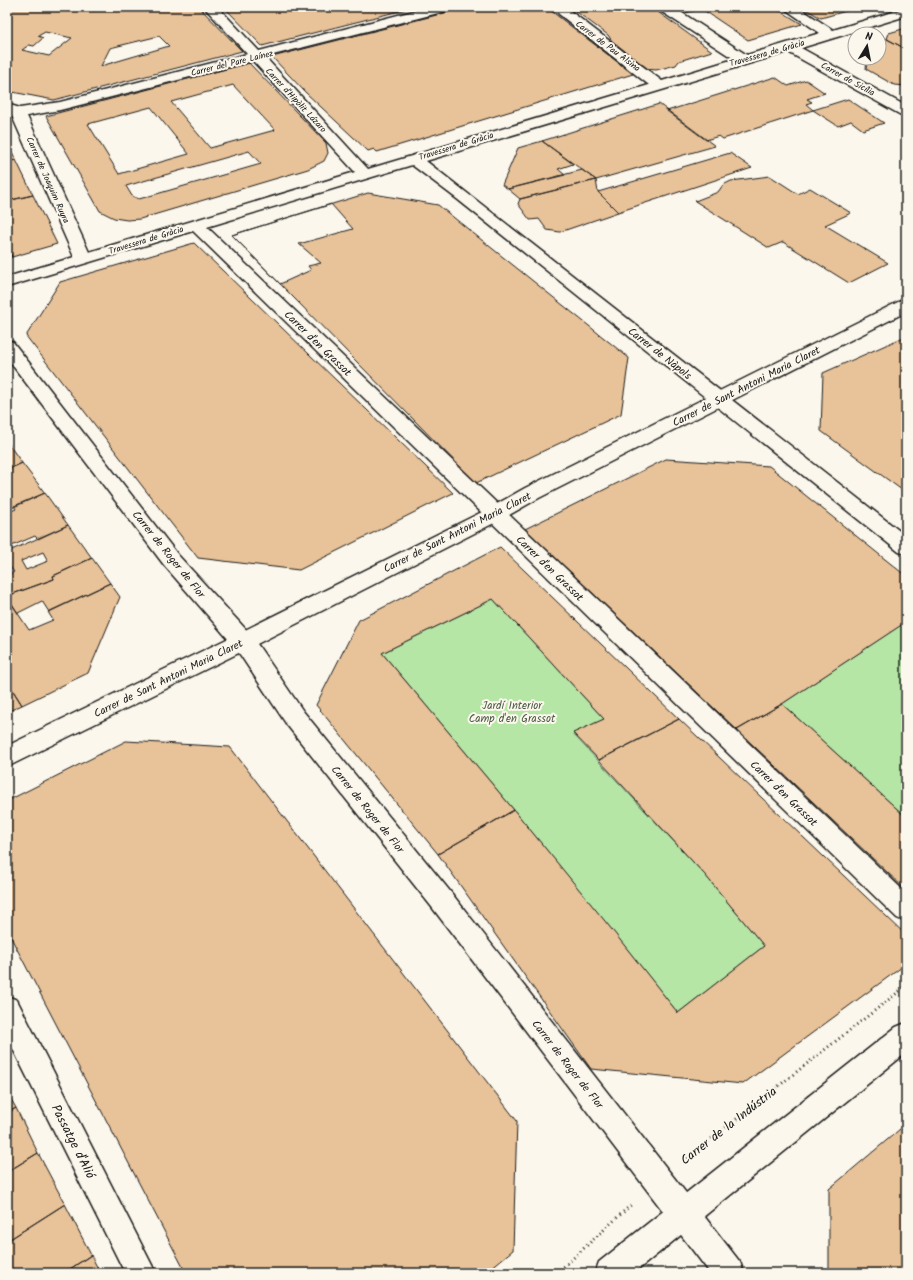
<svg xmlns="http://www.w3.org/2000/svg" width="913" height="1280" viewBox="0 0 913 1280" font-family="Kalam,sans-serif">
<rect width="100%" height="100%" fill="#fbf7ec"/>
<filter id="ink" filterUnits="userSpaceOnUse"><feTurbulence type="fractalNoise" baseFrequency=".025" numOctaves="2"/><feDisplacementMap in="SourceGraphic" scale="8" xChannelSelector="R" yChannelSelector="G"/><feConvolveMatrix kernelMatrix="1 2 1 2 8 2 1 2 1" color-interpolation-filters="sRGB"/></filter>
<g filter="url(#ink)">
<path fill="#b5e6a6" stroke="#688161" d="M493 599 604 719 573 734 705 875 764 946 678 1013 514 810 382 653Z
M904 623 906 625V817L782 704Z"/>
<path fill="#e8c298" stroke="#1c1c1c" fill-rule="evenodd" d="M7 7H120L126 8 125 10 129 9 128 7H199L242 51 54 100 7 91ZM45 32 72 38 49 56 22 50 29 45 34 46 43 38 38 36ZM159 36 169 46 101 66 110 48Z
M224 7H415L262 46Z
M468 7H546L633 74 377 152 374 149 368 151 305 92 272 57Z
M570 7H604L607 9 615 7H651L712 51 679 61 676 65 656 70 648 69 612 41 608 35Z
M670 7H774L802 24 748 40 702 9 680 14Z
M802 7H840L846 11 821 18Z
M840 7H859L846 11Z
M906 28V49L887 39 889 33Z
M879 37 887 39 906 49V86L894 85 866 69 867 58H879Z
M249 63 326 143 328 153 324 161 308 169 140 219 127 220 114 218 100 211 46 116ZM233 85 275 130 210 148 171 102ZM151 107 189 154 119 174 88 124ZM249 151 261 164 139 199 132 196 126 186Z
M775 77 788 86 806 80 825 93 807 99 812 102 806 104 813 110 723 139 719 136 706 140 667 111Z
M848 99 884 123 863 130 851 121 838 126 813 110Z
M659 104 715 146 596 180 542 141Z
M542 141 573 164 558 169 565 175 508 189 502 185 518 148Z
M7 142 16 160 7 162Z
M730 153 752 168 618 212 598 192Z
M16 160 33 195 7 201V162Z
M582 170 596 180 520 199 508 189Z
M770 176 798 194 810 188 851 213 825 225 888 263 849 283 783 242 769 248 695 201 718 192 723 185 731 181Z
M596 180 598 192 618 212 560 232 547 230 539 219 530 220 518 204 520 199Z
M368 193 438 205 629 358 621 414 476 483 232 235Z
M33 195 57 244 12 257 7 245V201Z
M331 204 353 229 299 244 321 263 308 266 311 270 280 284 232 235Z
M194 243 453 493 299 570 198 558 26 336 60 282Z
M7 245 12 257 7 259Z
M906 336V493L821 431 823 373Z
M7 442 22 463 7 470Z
M666 459 769 466 906 576V622L782 704 737 730 525 529Z
M22 463 45 493 7 510V470Z
M45 493 68 525 38 539 35 536 7 548V513L16 509 14 506Z
M68 525 92 558 53 576 54 579 7 596 8 579 7 575 14 572 10 567 7 568V552ZM43 552 48 561 26 570 21 561Z
M500 547 679 719 599 760 573 733 604 719 493 599 382 653 514 810 438 854 316 705 359 620Z
M92 558 110 583 49 612 42 601 18 613 7 596 54 579 53 576Z
M110 583 120 597 88 673 22 705 7 681V601L9 600 29 630 53 620 48 612Z
M7 681 22 705 7 712Z
M782 704 906 817V890L737 730Z
M679 719 906 935V964L743 1084 591 1069 438 854 514 810 609 926 678 1013 764 946 705 875 599 760Z
M126 741 230 747 517 1121 513 1250 485 1273H186L7 930V801Z
M7 1092 16 1108 7 1113Z
M16 1108 38 1153 7 1172V1113Z
M906 1124V1273H829V1189Z
M38 1153 65 1204 7 1241V1172Z
M65 1204 91 1255 64 1273H7V1241Z
M91 1255 100 1273H64Z"/>
<g fill="none" stroke-linecap="round" stroke-linejoin="round">
<g stroke="#1c1c1c" stroke-width="3">
<path id="minor" d="M204 7H218L259 51 429 7H452L450 10 265 57 368 169 649 85 550 7H565L662 81 734 59 659 10 657 7H673L747 55 820 33 782 7H798L833 30 906 8V16L801 48 906 106V116L901 115 788 52 426 161 906 536V554L899 552 457 199 412 165 207 227 906 893V922L897 918 193 231 7 287V277L74 257 12 116 7 113V104L20 108 60 102 247 54ZM253 61 355 172 89 252 27 116 60 110Z
M7 340 13 342 178 555 251 635 303 711 449 890 740 1262 744 1273H710L431 906 287 725 235 647 164 565 7 358Z
M7 996 17 1000 156 1273H125L7 1037Z"/>
</g>
<g stroke="#1c1c1c" stroke-width="3">
<path id="secondary" d="M906 300V312L539 498 502 519 251 647 7 767V746L235 635 488 509 525 488 900 301Z
M906 1023V1053L634 1273H595L599 1262 896 1027Z"/>
</g>
<path stroke="#1c1c1c" stroke-width="3" stroke-dasharray="1 3.5" stroke-linecap="butt" d="M683 1161 906 986
M557 1273 633 1203"/>
<use href="#minor" fill="#fbf7ec" fill-rule="evenodd"/>
<use href="#secondary" fill="#fbf7ec" fill-rule="evenodd"/>
</g>
</g>
<g text-anchor="middle" stroke-width="4" stroke-linejoin="round" paint-order="stroke">
<g font-size="9" fill="#1c1c1c" stroke="#fbf7ec">
<text transform="translate(608 46) rotate(37)" y="3">Carrer de Pau Alsina</text>
<text transform="translate(767 53) rotate(-16)" y="3">Travessera de Gràcia</text>
<text transform="translate(232 63) rotate(-14)" y="3">Carrer del Pare Laínez</text>
<text transform="translate(848 79) rotate(29)" y="3">Carrer de Sicília</text>
<text transform="translate(296 100) rotate(47)" y="3">Carrer d'Hipòlit Lázaro</text>
<text transform="translate(456 146) rotate(-17)" y="3">Travessera de Gràcia</text>
<text transform="translate(48 180) rotate(66)" y="3">Carrer de Joaquim Ruyra</text>
<text transform="translate(146 240) rotate(-17)" y="3">Travessera de Gràcia</text>
</g>
<g font-size="11" fill="#1c1c1c" stroke="#fbf7ec">
<text transform="translate(318 343) rotate(44)" y="4">Carrer d'en Grassot</text>
<text transform="translate(660 353) rotate(38)" y="4">Carrer de Nàpols</text>
<text transform="translate(746 386) rotate(-27)" y="4">Carrer de Sant Antoni Maria Claret</text>
<text transform="translate(457 532) rotate(-27)" y="4">Carrer de Sant Antoni Maria Claret</text>
<text transform="translate(169 554) rotate(51)" y="4">Carrer de Roger de Flor</text>
<text transform="translate(550 568) rotate(44)" y="4">Carrer d'en Grassot</text>
<text transform="translate(168 678) rotate(-26)" y="4">Carrer de Sant Antoni Maria Claret</text>
<text transform="translate(784 793) rotate(44)" y="4">Carrer d'en Grassot</text>
<text transform="translate(368 809) rotate(51)" y="4">Carrer de Roger de Flor</text>
<text transform="translate(568 1064) rotate(52)" y="4">Carrer de Roger de Flor</text>
</g>
<g font-size="11" fill="#4a5945" stroke="#fbf7ec">
<text x="512" y="709">Jardí Interior<tspan x="512" dy="13">Camp d'en Grassot</tspan></text>
</g>
<g font-size="13" fill="#1c1c1c" stroke="#fbf7ec">
<text transform="translate(728 1125) rotate(-38)" y="5">Carrer de la Indústria</text>
<text transform="translate(74 1141) rotate(63)" y="5">Passatge d'Alió</text>
</g>
</g>
<rect width="913" height="1280" fill="none" stroke="#fbf7ec" stroke-width="24"/>
<rect x="12" y="12" width="889" height="1256" fill="none" stroke="#1c1c1c" stroke-width="1.5" filter="url(#ink)"/>
<g transform="translate(867 46) rotate(10)"><circle r="19" fill="#fbf7ec" stroke="#a29f99"/>
<path d="M0-3L7 15L0 10L-7 15Z" fill="#1c1c1c"/>
<text y="-6" font-size="11" font-weight="bold" text-anchor="middle" fill="#1c1c1c">N</text>
</g>
</svg>
